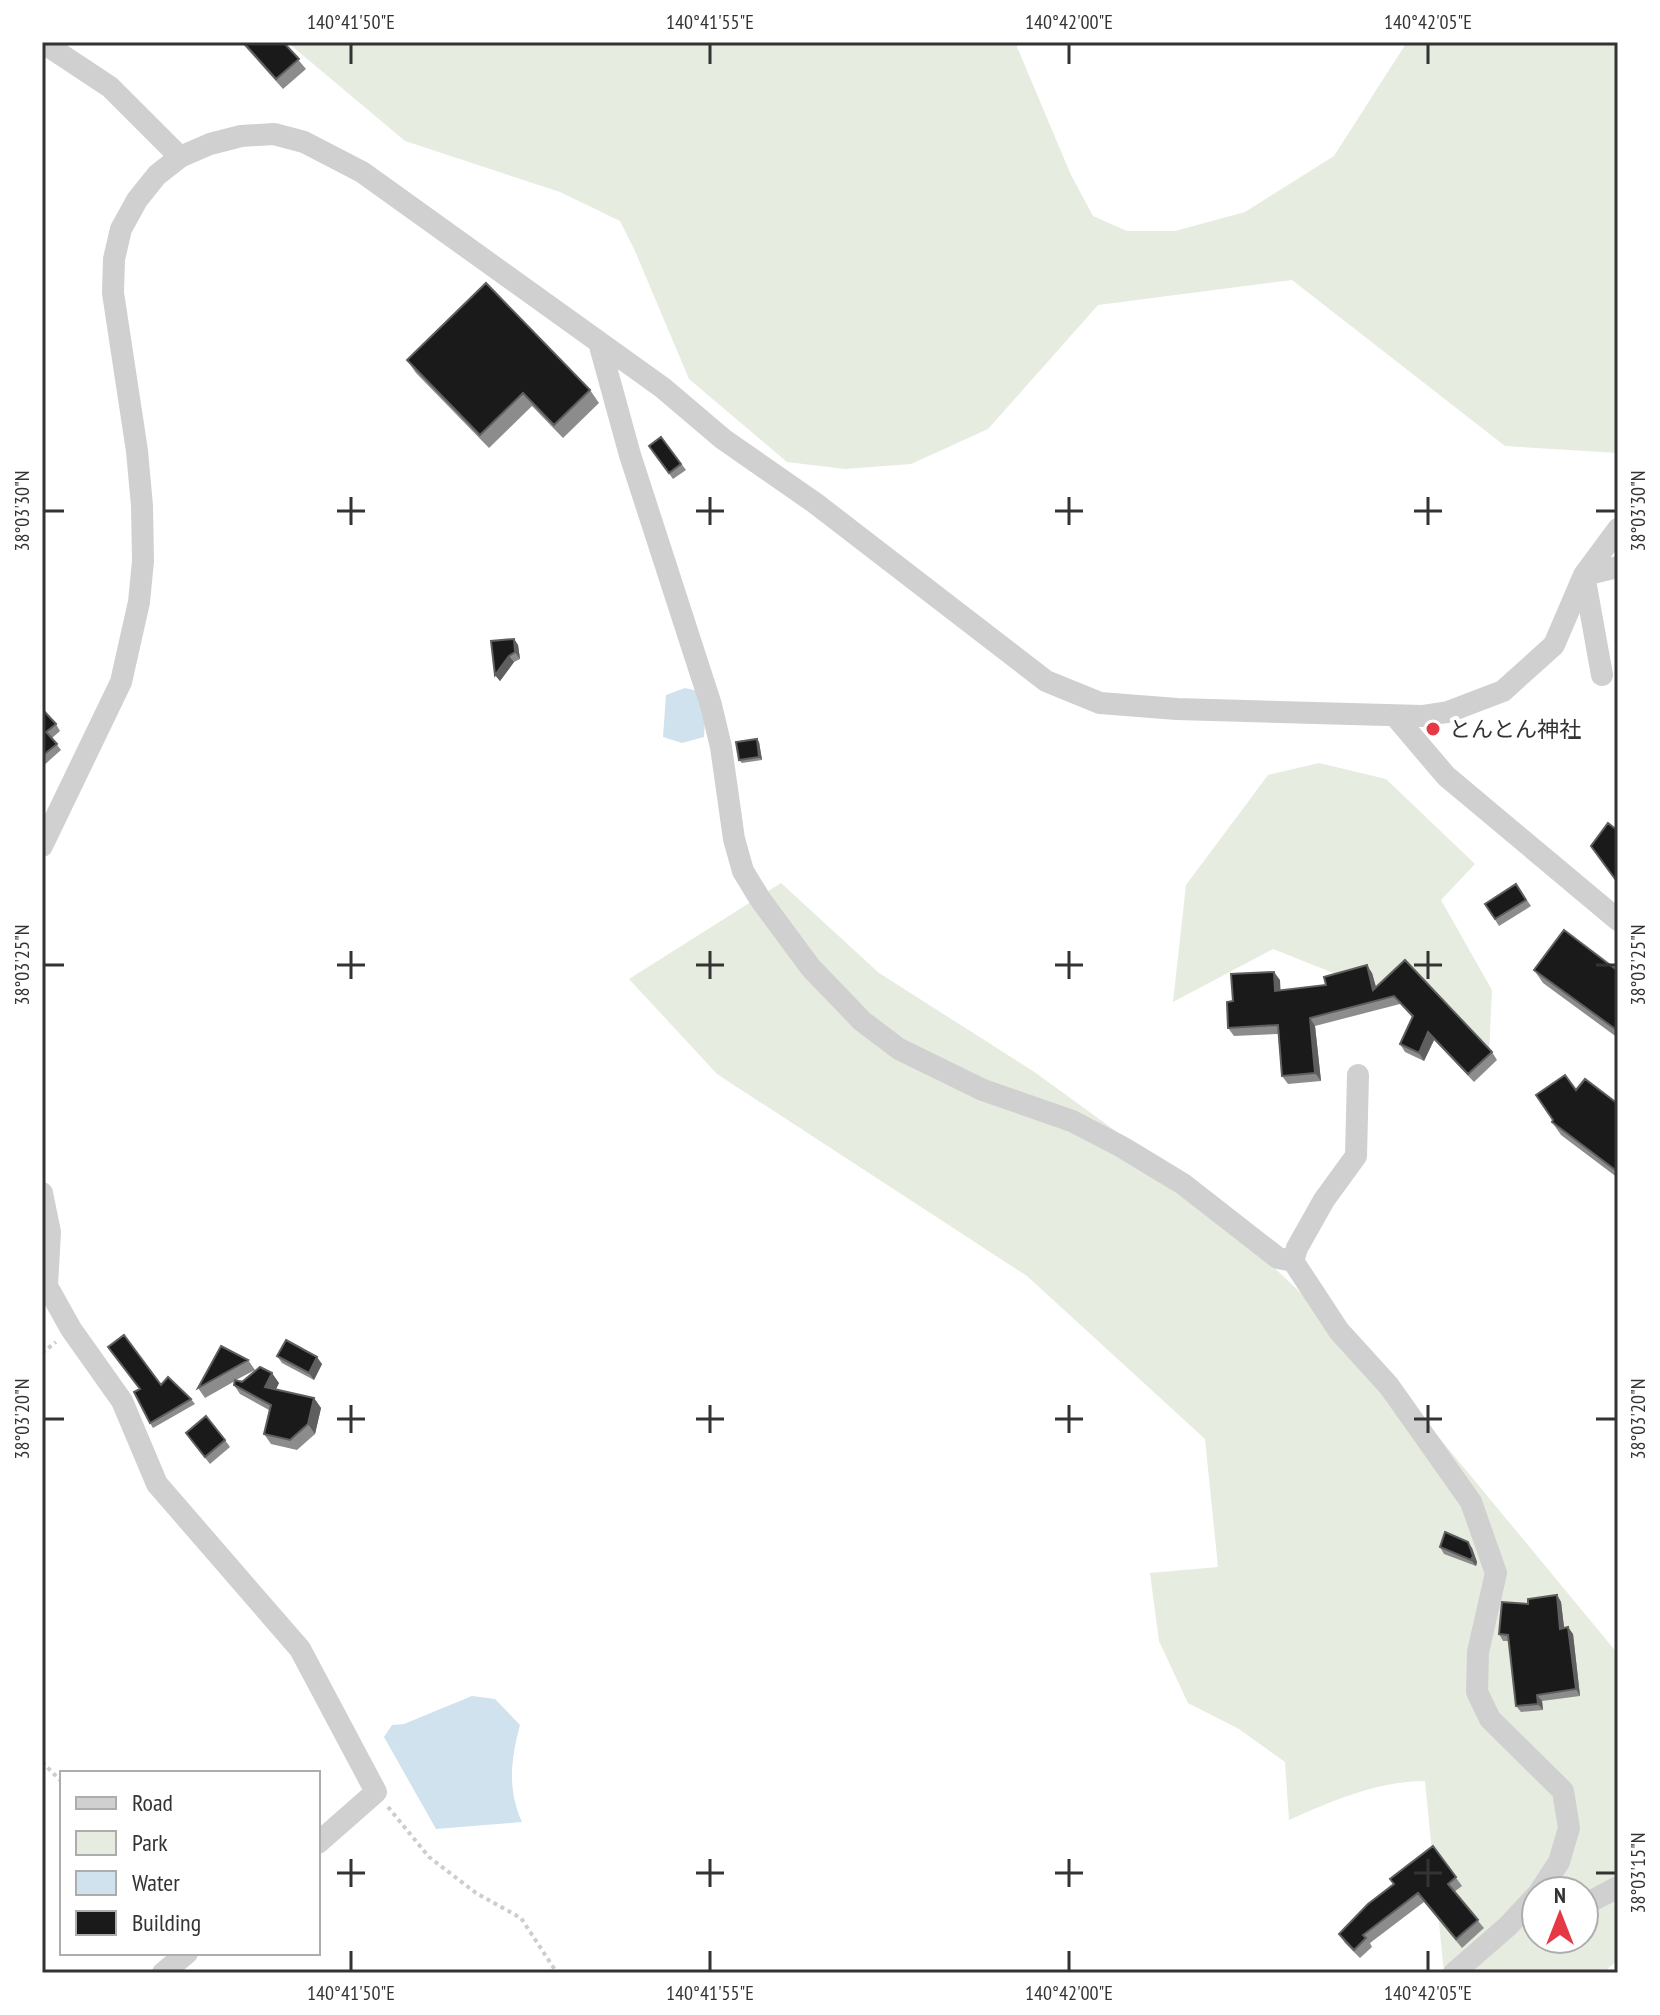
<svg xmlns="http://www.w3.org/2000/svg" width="1660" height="2015" viewBox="0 0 1660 2015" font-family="'PT Sans Narrow','Noto Sans JP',sans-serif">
<rect width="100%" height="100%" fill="#fff"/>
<path fill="#e6ecdf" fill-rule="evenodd" d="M287 42H1015L1071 175 1093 216 1127 231H1175L1245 212 1334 156 1407 42H1618V453L1505 446 1292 280 1098 305 988 429 911 464 845 469 787 462 689 379 635 251 620 221 560 192 405 141Z
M1319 763 1386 779 1475 864 1441 900 1492 990 1489 1054 1444 1017 1273 949 1173 1002 1186 885 1268 775Z
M781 883 879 973 1033 1071 1179 1177 1389 1377 1618 1654V1960L1603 1973H1444L1425 1781C1377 1781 1332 1801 1289 1820L1285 1762 1239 1729 1188 1703 1159 1641 1150 1573 1218 1567 1205 1439 1027 1276 717 1074 629 979ZM1536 1891H1584V1939H1536Z"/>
<path fill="#cfe2ee" d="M685 688 698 691 705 720 704 737 682 743 663 737 666 695Z
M472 1696 495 1699 520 1725C511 1759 507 1789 522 1822L436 1829 384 1737 392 1725 404 1724Z"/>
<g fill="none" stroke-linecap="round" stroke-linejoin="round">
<path stroke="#cdcdcd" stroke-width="4" stroke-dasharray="4 4" stroke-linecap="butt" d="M42 1353 56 1342
M42 1762 62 1782
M388 1807 429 1857 476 1893 521 1918 557 1973"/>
<path stroke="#d0d0d0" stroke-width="22" d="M42 42 110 87 180 157
M600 346 630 455 711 705 721 747 734 839 743 871 760 899 811 968 862 1021 899 1049 983 1090 1072 1121 1122 1147 1183 1184 1278 1258 1293 1261 1339 1331 1389 1386 1471 1502 1496 1573 1478 1652 1477 1692 1490 1719 1563 1791 1569 1828 1559 1862 1540 1891
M1584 575 1602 675
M1584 575 1618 567
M1395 716 1446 776 1618 920
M42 846 121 682 139 602 143 561 142 506 137 451 113 293 114 259 121 229 137 200 157 175 180 157 210 144 241 136 274 134 304 142 362 172 663 388 723 439 815 503 1046 681 1100 703 1177 709 1422 716 1448 712 1503 691 1554 645 1584 575 1618 529
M42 1193 50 1232 47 1286 71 1329 122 1401 157 1484 300 1649 376 1792 318 1843
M1293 1261 1297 1248 1324 1200 1356 1156 1358 1075
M1584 1905 1618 1887
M163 1973 187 1953
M1454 1973 1508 1926 1536 1896"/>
</g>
<path fill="#8c8c8c" d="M241 42H286L285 44 306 69 283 89Z
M407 360 590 390 599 403 563 438 532 406 489 448 416 373Z
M661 437 686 470 673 479 649 446Z
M514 639 518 645 520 659 514 662 500 681 495 675Z
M42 711 56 724 60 731 52 738 61 750 42 767Z
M759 742 762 760 742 763 739 760Z
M1516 884 1531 906 1499 926 1485 904Z
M1405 960 1492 1052 1497 1060 1474 1082 1434 1040 1424 1061 1405 1052 1400 1044 1412 1017 1400 1004 1315 1026 1321 1081 1288 1084 1282 1076 1278 1034 1234 1036 1228 1028 1233 1001 1280 980V990L1326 985 1372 973 1376 987Z
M1534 970 1618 971V1038L1543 983Z
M1576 1090 1618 1104V1178L1561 1135 1552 1122Z
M277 1356 322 1364 314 1380 282 1363Z
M248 1360 255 1370 236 1380 279 1383 276 1389 314 1398 321 1408 315 1434 297 1450 271 1444 264 1434 269 1410 240 1394 234 1385 235 1381 205 1398 198 1388Z
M161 1385 191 1399 195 1404 153 1428 150 1423Z
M190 1439 225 1440 230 1447 210 1464Z
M1440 1547 1472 1548 1477 1562 1476 1566 1444 1554Z
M1557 1595 1561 1602 1564 1628 1573 1634 1580 1696 1542 1701 1543 1710 1521 1712 1516 1706 1509 1641H1503L1499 1634 1528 1604Z
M1433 1846 1462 1886 1454 1892 1484 1928 1462 1948 1424 1902 1370 1943 1372 1947 1360 1958 1345 1943 1339 1934 1394 1884Z"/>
<path fill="#5f5f5f" d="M514 639 518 645 520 659 515 652Z
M509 656 514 662 500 681 495 675Z
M757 739 759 742 762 760 759 757Z
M1367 965 1372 973 1379 998 1373 990Z
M1274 972 1280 980 1281 999 1275 991Z
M1310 1018 1315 1026 1321 1081 1315 1073Z
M1428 1032 1434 1040 1424 1061 1419 1053Z
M317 1357 322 1364 314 1380 309 1373Z
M272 1373 279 1383 272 1397 265 1387Z
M314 1398 321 1408 315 1434 308 1424Z
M1468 1542 1472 1548 1477 1562 1476 1566 1471 1560Z
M1557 1595 1561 1602 1565 1635 1560 1629Z
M1568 1627 1573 1634 1580 1696 1576 1689Z
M1537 1695 1542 1701 1543 1710 1538 1704Z"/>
<path fill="#1a1a1a" stroke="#5f5f5f" stroke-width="2" d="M243 42H283L299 59 276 79Z
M486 283 590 390 554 425 523 393 480 435 407 360Z
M661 437 681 464 669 473 649 446Z
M514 639 515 652 509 656 495 675 491 641Z
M43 710 56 724 46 732 57 744 42 756V711Z
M757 739 759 757 739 760 736 742Z
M1608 823 1618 831V883L1591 846Z
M1516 884 1526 900 1495 919 1485 904Z
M1564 930 1618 971V1031L1534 970Z
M1405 960 1492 1052 1468 1074 1428 1032 1419 1053 1400 1044 1413 1016 1394 996 1310 1018 1315 1073 1282 1076 1278 1025 1228 1028 1227 1002 1233 1001 1231 974 1274 972 1275 991 1326 985 1324 977 1367 965 1373 990Z
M1565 1075 1576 1090 1585 1079 1618 1104V1172L1552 1122 1553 1120 1536 1095Z
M124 1335 161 1385 168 1377 191 1399 150 1423 134 1392 140 1389 108 1347Z
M286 1340 317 1357 309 1373 277 1356Z
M221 1346 248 1360 198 1388Z
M260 1367 272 1373 265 1387 314 1398 308 1424 290 1440 264 1434 271 1405 234 1385 235 1380 242 1382Z
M206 1416 225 1440 205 1457 186 1433Z
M1445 1532 1468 1542 1473 1556 1471 1560 1440 1547Z
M1557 1595 1560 1629 1568 1627 1576 1689 1537 1695 1538 1704 1516 1706 1508 1635 1499 1634 1502 1602 1528 1604V1599Z
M1433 1846 1456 1877 1448 1884 1478 1920 1456 1939 1418 1893 1363 1935 1366 1938 1354 1950 1339 1934 1368 1904 1394 1884 1390 1879Z"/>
<path fill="none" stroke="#333" stroke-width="3" d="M351 44V64M710 44V64M1069 44V64M1428 44V64M351 497V525M710 497V525M1069 497V525M1428 497V525M44 511H64M337 511H365M696 511H724M1055 511H1083M1414 511H1442M1596 511H1616M351 951V979M710 951V979M1069 951V979M1428 951V979M44 965H64M337 965H365M696 965H724M1055 965H1083M1414 965H1442M1596 965H1616M351 1405V1433M710 1405V1433M1069 1405V1433M1428 1405V1433M44 1419H64M337 1419H365M696 1419H724M1055 1419H1083M1414 1419H1442M1596 1419H1616M351 1859V1887M710 1859V1887M1069 1859V1887M1428 1859V1887M337 1873H365M696 1873H724M1055 1873H1083M1414 1873H1442M1596 1873H1616M351 1951V1971M710 1951V1971M1069 1951V1971M1428 1951V1971"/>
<circle fill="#e63946" stroke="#fff" stroke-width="3" cx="1433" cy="729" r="8"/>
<g text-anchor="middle" stroke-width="8" stroke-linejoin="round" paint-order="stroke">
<g font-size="22" fill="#333" stroke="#fff" text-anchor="start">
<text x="1449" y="737">とんとん神社</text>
</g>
</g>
<rect width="1660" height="2015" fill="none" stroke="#ffffff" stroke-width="88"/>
<rect x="60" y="1771" width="260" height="184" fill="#ffffff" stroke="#adadad" stroke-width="2"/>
<rect x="76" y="1797" width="40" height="12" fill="#d0d0d0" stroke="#adadad" stroke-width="2"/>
<text x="132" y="1811" font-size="24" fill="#333333">Road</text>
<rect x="76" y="1831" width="40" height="24" fill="#e6ecdf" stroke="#adadad" stroke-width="2"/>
<text x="132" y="1851" font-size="24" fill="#333333">Park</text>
<rect x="76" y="1871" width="40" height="24" fill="#cfe2ee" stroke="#adadad" stroke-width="2"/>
<text x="132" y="1891" font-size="24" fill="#333333">Water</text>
<rect x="76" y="1911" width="40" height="24" fill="#1a1a1a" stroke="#adadad" stroke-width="2"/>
<text x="132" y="1931" font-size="24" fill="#333333">Building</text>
<g transform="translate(1560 1915)"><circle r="38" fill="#ffffff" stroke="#adadad" stroke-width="2"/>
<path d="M0-6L14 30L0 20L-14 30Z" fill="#e63946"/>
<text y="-12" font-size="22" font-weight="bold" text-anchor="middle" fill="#333333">N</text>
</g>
<rect x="44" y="44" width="1572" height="1927" fill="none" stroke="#333" stroke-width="3"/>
<g font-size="20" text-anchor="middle" fill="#333">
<text x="351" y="29">140°41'50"E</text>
<text x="710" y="29">140°41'55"E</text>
<text x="1069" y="29">140°42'00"E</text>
<text x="1428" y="29">140°42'05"E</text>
<text transform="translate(22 511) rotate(-90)" y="7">38°03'30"N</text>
<text transform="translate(1638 511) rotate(-90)" y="7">38°03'30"N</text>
<text transform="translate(22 965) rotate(-90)" y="7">38°03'25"N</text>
<text transform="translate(1638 965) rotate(-90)" y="7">38°03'25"N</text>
<text transform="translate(22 1419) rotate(-90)" y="7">38°03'20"N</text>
<text transform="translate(1638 1419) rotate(-90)" y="7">38°03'20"N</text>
<text transform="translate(1638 1873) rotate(-90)" y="7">38°03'15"N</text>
<text x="351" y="2000">140°41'50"E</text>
<text x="710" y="2000">140°41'55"E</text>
<text x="1069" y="2000">140°42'00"E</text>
<text x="1428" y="2000">140°42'05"E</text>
</g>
</svg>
